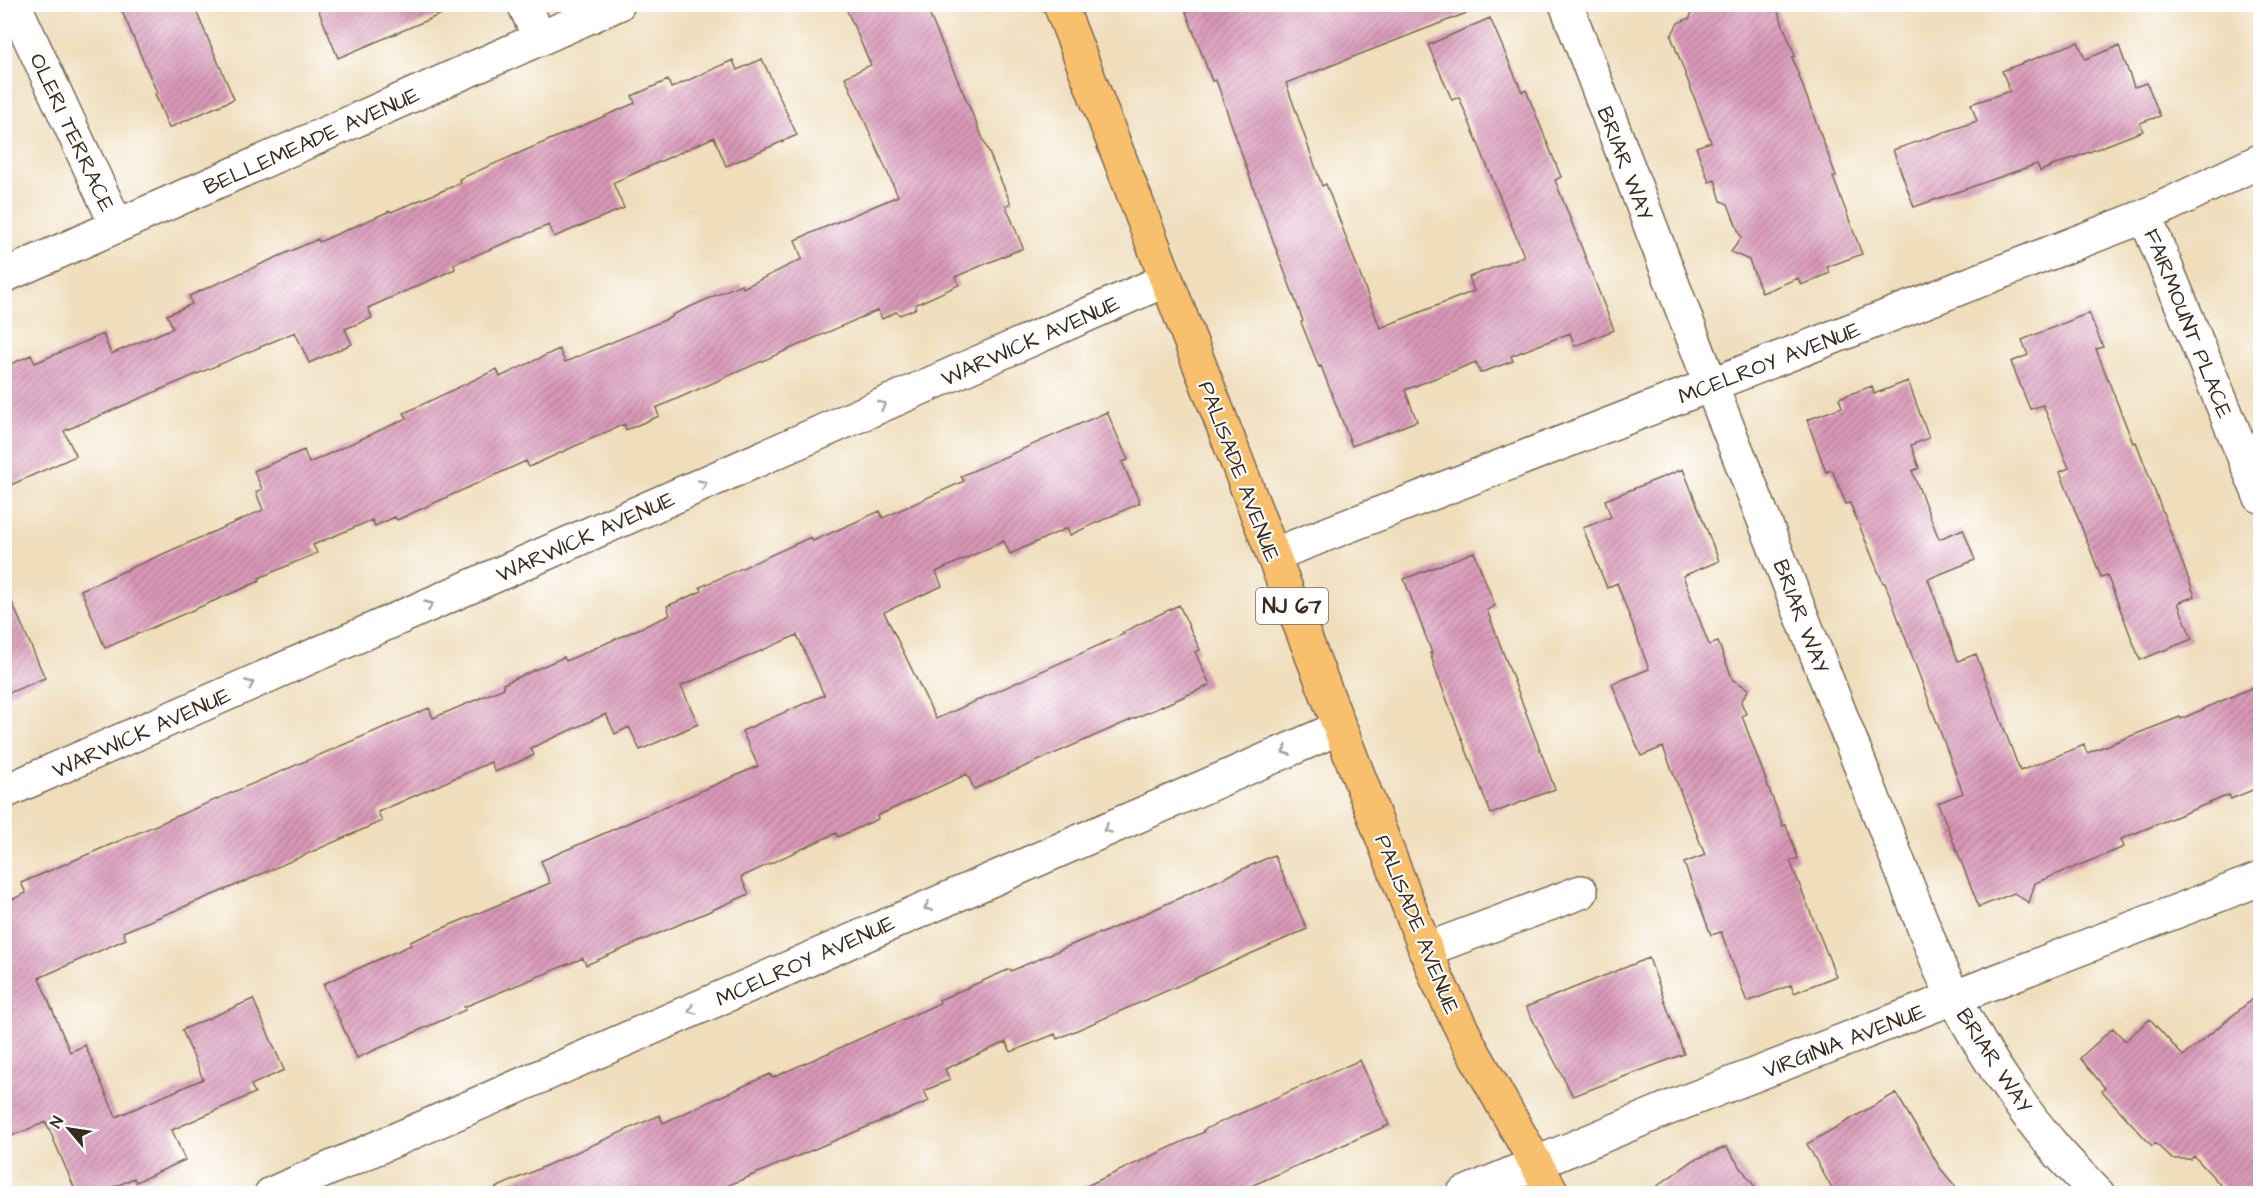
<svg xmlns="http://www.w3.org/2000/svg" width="2265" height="1198" viewBox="0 0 2265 1198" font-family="'Architects Daughter',sans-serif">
<defs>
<pattern id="building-hatch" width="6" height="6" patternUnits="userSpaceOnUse" patternTransform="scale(1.5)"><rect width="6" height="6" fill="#d896b7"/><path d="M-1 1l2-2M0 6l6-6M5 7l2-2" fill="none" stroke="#b07b94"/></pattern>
</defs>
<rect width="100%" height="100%" fill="#fff"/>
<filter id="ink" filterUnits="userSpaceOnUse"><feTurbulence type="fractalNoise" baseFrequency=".0167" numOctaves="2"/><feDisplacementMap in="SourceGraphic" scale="12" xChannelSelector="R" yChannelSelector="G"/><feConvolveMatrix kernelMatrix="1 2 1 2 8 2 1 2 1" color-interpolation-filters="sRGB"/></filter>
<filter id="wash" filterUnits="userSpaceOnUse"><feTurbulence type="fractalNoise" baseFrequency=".008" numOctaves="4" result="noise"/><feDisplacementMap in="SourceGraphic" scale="24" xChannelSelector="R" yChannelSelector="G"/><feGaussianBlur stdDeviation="1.35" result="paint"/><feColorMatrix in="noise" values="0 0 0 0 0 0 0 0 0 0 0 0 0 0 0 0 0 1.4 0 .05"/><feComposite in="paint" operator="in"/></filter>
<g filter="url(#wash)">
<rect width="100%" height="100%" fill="#efddbb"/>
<g id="blocks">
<path fill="url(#building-hatch)" d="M119 4H193L234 99 169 128 155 94 157 93Z
M316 4H463V5L338 58Z
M844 4H925L1011 204 1006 206 1023 248 955 277 959 285 917 304 915 309 900 315 896 312 882 319 878 310 656 408 659 416 626 430 624 424 529 467 526 461 397 520 395 517 375 526 372 520 313 545 317 553 259 578 260 581 105 648 81 590 263 510 256 492 262 489 254 471 304 450 309 463 407 418 404 413 497 369 500 377 559 349 565 362 672 317V315L741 284 743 288 802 259 795 240 898 196 845 77 871 65Z
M1183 4H1481L1482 7 1286 83 1322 186 1326 184 1380 328 1474 291 1469 277 1524 256 1459 97 1452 100 1428 45 1490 18 1522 92 1526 90 1561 177 1555 180 1614 330 1575 346 1570 333 1511 356 1513 361 1480 373 1476 362 1405 390 1417 421 1352 446 1321 366 1319 367 1301 322 1303 321 1255 192 1216 80 1212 81Z
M1694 4H1775L1795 56 1792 57 1836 176 1833 177 1862 254 1827 267 1830 273 1801 285 1798 278 1762 293 1749 260 1731 252 1741 238 1728 204 1721 201 1715 180 1709 182 1696 147 1711 142 1671 36 1678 23 1690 18Z
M2078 42 2085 59 2119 46 2134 87 2147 83 2160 116 2140 123 2143 131 2040 171 2037 164 1914 207 1893 150 1977 121 1971 104 2010 91 2002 71Z
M762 59 797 135 726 166 714 137 613 183 624 208 554 237 549 225 454 264 455 269 368 308 372 318 345 329 352 344 309 363 295 332 64 431 76 456 4 488V367L31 355 35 363 103 334 111 354 173 328 167 315 192 304 189 296 318 239 319 242 390 211 391 212 461 183 459 179 635 103 632 96 668 80 671 88 733 60 737 70Z
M2089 313 2103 347 2096 349 2133 443 2136 442 2195 596 2178 603 2192 639 2140 660 2107 575 2101 577 2060 472 2069 468 2043 405 2030 409 2011 362 2028 355 2022 340Z
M1908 381 1929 438 1911 445 1919 468 1912 471 1939 539 1963 529 1975 560 1928 579 1958 661 1976 654 2020 771 2084 745 2087 753 2180 717 2181 719 2260 684V787L2231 799 2229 795 2121 839 2124 847 2035 883 2029 903 2014 893 1979 907 1938 803 1963 793 1885 583H1883L1850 503 1846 504 1832 470 1826 472 1807 420 1842 407 1839 398 1872 386 1874 394Z
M1107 412 1128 460 1122 462 1140 503 1070 535 1067 528 1010 554 1004 541 936 572 942 586 884 612 936 719 1124 634 1123 632 1179 605 1200 650 1195 652 1210 685 974 789 967 774 877 816 878 819 838 837 836 833 741 877 749 894 586 965 583 958 464 1007 465 1010 357 1058 323 984 411 945 410 942 550 883 541 861 758 766 742 731 824 695 797 635 681 686 698 724 640 750 629 727 615 734 606 714 531 748 534 755 495 772 491 762 378 812 382 821 234 886 123 932 126 939 39 978 70 1052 85 1045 116 1117 203 1079 182 1030 253 999 284 1070 251 1085 255 1093 172 1130 185 1160 136 1182 134 1178 99 1194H77L46 1122 4 1139V897L7 902 26 893 21 883 429 708 433 718 504 688 503 684 564 657 566 661 670 615 667 606 702 591 700 587 811 537 813 541 880 511 883 518 964 481 961 476Z
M1683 469 1719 561 1683 576 1709 645 1718 642 1733 680 1749 689 1741 702 1746 714 1742 716 1783 826 1786 825 1798 858 1790 861 1836 976 1794 993 1791 985 1747 1002 1721 932 1711 935 1684 863 1705 855 1663 747 1641 756 1612 684 1649 669 1617 583 1607 588 1583 528 1611 517 1605 500Z
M1474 552 1495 606 1487 610 1555 789 1491 814 1438 677 1430 653H1432L1404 579Z
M4 584 45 678 4 695Z
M1274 855 1307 929 1057 1039 1055 1034 1011 1052 1006 1042 945 1069 950 1080 924 1091 929 1101 881 1121 708 1194H482L660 1115 663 1123 770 1074 772 1078 940 1003 939 1000 1010 969 1011 971 1099 933 1100 934Z
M1649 958 1684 1054 1573 1096 1526 1007Z
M2260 993V1194H2229L2194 1156 2191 1159H2172L2155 1143 2152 1146 2102 1091 2105 1088 2080 1058 2113 1028 2125 1041 2150 1019 2183 1056Z
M1360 1060 1389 1125 1359 1138 1233 1194H1069L1204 1132 1203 1130Z
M1896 1093 1940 1168 1962 1194H1835L1807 1144Z
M1726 1147 1760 1194H1646L1694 1160Z"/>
</g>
</g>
<g filter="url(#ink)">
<use href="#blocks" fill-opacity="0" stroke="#7a6955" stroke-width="1.5"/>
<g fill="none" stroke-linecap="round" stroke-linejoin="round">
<g stroke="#7a6955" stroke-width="36">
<path id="minor" d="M14 4 117 226
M524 4 540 39
M1566 4 1711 385 1941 971C1971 1033 2009 1094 2053 1146 2067 1163 2083 1178 2098 1194
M2145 216 2260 496
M4 276 618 4
M1273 555 2145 216 2260 161
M4 792 1166 280
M1425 950 1581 892
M271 1194 1339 728
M1463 1194 1669 1108 2260 879"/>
</g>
<g stroke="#7a6955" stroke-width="36">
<path id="major" d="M1060 4 1437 979 1470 1046 1553 1194"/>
</g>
<use href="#minor" stroke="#fff" stroke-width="33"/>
<use href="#major" stroke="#f8bf6c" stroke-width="33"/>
</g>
<defs><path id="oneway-chevron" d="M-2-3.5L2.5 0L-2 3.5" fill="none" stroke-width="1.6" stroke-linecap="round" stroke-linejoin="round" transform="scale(1.5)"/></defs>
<g stroke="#a79f9a">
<use href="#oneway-chevron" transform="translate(882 405) rotate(-24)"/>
<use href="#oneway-chevron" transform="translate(703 484) rotate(-24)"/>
<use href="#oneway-chevron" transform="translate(429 605) rotate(-24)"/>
<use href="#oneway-chevron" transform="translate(250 684) rotate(-24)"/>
<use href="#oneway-chevron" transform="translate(1286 751) rotate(157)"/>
<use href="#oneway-chevron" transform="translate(1107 829) rotate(156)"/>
<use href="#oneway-chevron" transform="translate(928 907) rotate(156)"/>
<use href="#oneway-chevron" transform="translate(692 1010) rotate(156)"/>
</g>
</g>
<g text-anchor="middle" stroke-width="4.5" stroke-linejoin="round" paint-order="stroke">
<rect fill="#fff" stroke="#766a62" stroke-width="1.5" x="1256" y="588" width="72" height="36" rx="4.5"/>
<g font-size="21" font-weight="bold" fill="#3b2a1e">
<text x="1292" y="613">NJ 67</text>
</g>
<g font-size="22" fill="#3b2a1e" stroke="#fff">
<text transform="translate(73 132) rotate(65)" y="8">OLERI TERRACE</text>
<text transform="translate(311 140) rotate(-24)" y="8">BELLEMEADE AVENUE</text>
<text transform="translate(1626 163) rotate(69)" y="8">BRIAR WAY</text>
<text transform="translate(2189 323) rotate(68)" y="8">FAIRMOUNT PLACE</text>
<text transform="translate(1030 340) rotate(-24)" y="8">WARWICK AVENUE</text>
<text transform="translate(1769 362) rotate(-21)" y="8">MCELROY AVENUE</text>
<text transform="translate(1240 471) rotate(69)" y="8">PALISADE AVENUE</text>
<text transform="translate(585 536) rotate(-24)" y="8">WARWICK AVENUE</text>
<text transform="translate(1802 616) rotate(69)" y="8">BRIAR WAY</text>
<text transform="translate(141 732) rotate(-24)" y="8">WARWICK AVENUE</text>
<text transform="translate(1418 924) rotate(68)" y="8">PALISADE AVENUE</text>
<text transform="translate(805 960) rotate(-24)" y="8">MCELROY AVENUE</text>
<text transform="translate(1844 1040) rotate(-21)" y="8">VIRGINIA AVENUE</text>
<text transform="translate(1995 1060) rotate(57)" y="8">BRIAR WAY</text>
</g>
</g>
<rect width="2265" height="1198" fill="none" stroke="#fff" stroke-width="24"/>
<g transform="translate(69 1129) rotate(299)" stroke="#ffffff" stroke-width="4.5" paint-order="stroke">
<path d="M0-4.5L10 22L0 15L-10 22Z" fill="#3b2a1e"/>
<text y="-9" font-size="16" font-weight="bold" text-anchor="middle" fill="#3b2a1e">N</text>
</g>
</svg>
